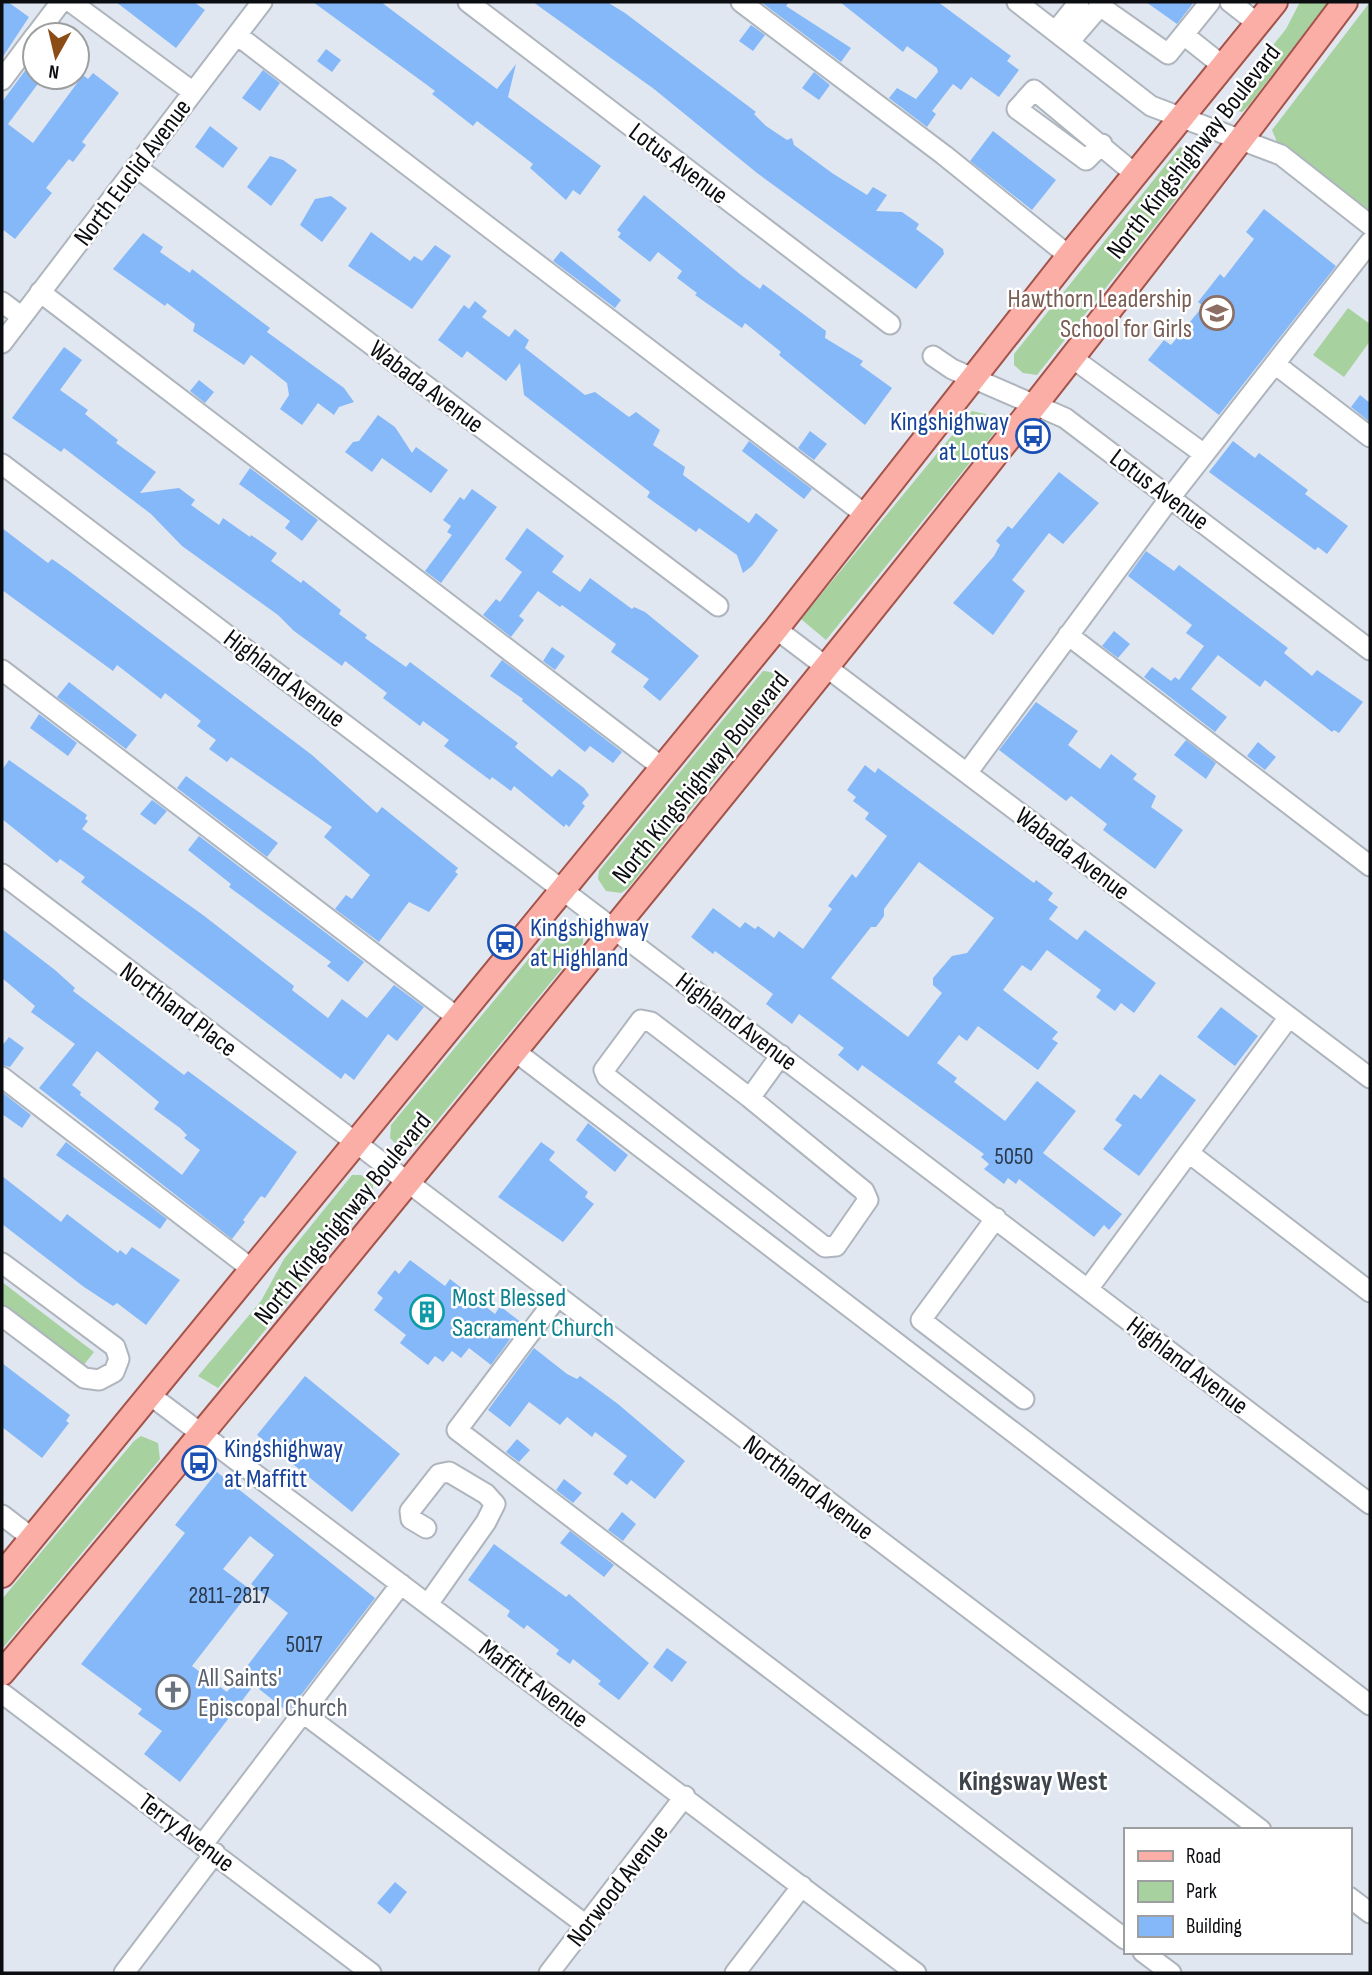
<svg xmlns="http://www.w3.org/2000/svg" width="1372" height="1975" viewBox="0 0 1372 1975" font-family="'Sofia Sans Condensed',sans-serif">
<rect width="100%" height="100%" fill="#e1e7f0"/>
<path fill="#a7d19f" d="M1300 2H1328L1249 105 1242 112 1234 110 1230 99 1286 29Z
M1370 2V213L1277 142 1272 130Z
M1180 147C1192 148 1198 150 1201 162L1176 199 1037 375 1023 373 1014 365V354Z
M1348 308 1370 324V341L1344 377 1313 355Z
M972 411 990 415 994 420V433L826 640 801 619Z
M763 671C776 672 783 677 784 691L781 696 628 888 621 893 606 891 598 879 599 871Z
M569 921C580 925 584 931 583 943L418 1144 409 1149 400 1148 390 1138 391 1125 535 951 557 925Z
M352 1175H361L373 1184V1198L218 1388 198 1376 261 1301 284 1259Z
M2 1282 94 1352 83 1366 2 1304Z
M141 1436 158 1443 160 1459 2 1649V1599L134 1441Z"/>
<path fill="#85b8f8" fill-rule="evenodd" d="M2 2H8L29 17 2 58Z
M116 2H194L205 10 176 48Z
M313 2H381L497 89 516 64 508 97 601 166 580 195 573 190 566 200 530 168 533 164 477 121 473 126 432 94 435 91 427 85Z
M533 2H607L625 13 756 112 754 114 766 126 787 140 792 138 794 145 832 173 867 195 873 187 887 195 876 211 902 212 919 224 916 229 943 249 944 254 916 289 757 173 654 89Z
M761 2H789L786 6 851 48 841 62Z
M840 2H938L1011 56 1007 61 1019 70 999 97 971 77 961 90 953 84 932 111 936 114 927 127 889 98 897 88 916 99 938 72 937 68 907 46 903 52Z
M1146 2H1194L1177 24Z
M751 25 765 35 753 51 739 41Z
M326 49 341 60 332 72 317 61Z
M35 57V77H43L8 124 33 143 83 75 88 79 93 73 119 93 82 142 86 145 73 162 69 159 46 188 52 193 15 239 2 229V102Z
M263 70 280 83 260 111 242 98Z
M814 72 830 85 819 100 802 88Z
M210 126 238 148 223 168 195 147Z
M993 131 1056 180 1032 210 970 161Z
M270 156 283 160 297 170 271 206 247 187Z
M644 195 741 275 760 289 763 284 826 331 825 338 863 361 860 365 892 388 865 425 779 355 781 352 745 323 742 328 695 295 697 293 677 278 682 271 658 252 650 262 618 237 621 233 617 230Z
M331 196 347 208 322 242 300 225 315 199Z
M1264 209 1336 266 1219 415 1148 360 1164 340 1171 345 1203 306 1198 302 1220 274 1224 278 1254 239 1246 232Z
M371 232 410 261 414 256 422 261 435 245 451 256 412 309 348 266Z
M143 233 163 247 160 252 190 273 192 269 270 328 267 332 344 388 354 402 339 407 334 415 318 403 302 425 280 409 289 395 287 383 251 355 244 365 193 331 195 324 167 303 165 306 113 269Z
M561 251 621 300 615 308 553 261Z
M475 301 487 311 482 317 509 337 515 329 529 340 525 348 585 395 595 392 629 417 636 412 660 430 653 445 685 467 683 475 749 523 756 513 778 530 752 566 743 573 737 555 699 528 696 532 647 497 650 492 524 395 520 363 506 381 467 351 462 358 438 340 464 305 469 309Z
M64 347 82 360 60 390 88 410 85 414 118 440 116 443 156 472 140 493 179 488 195 500 191 505 219 525 223 518 250 537 251 535 277 553 271 561 301 583 303 580 341 610 339 614 367 635 365 638 406 667 410 662 518 743 515 747 552 777 559 769 584 788 589 795 582 803 585 806 569 827 566 824 564 827 514 786 511 791 492 777 490 780 444 746 449 740 423 721 420 726 383 698 387 693 345 661 342 666 294 631 278 615 182 546 151 514 64 448 61 452 12 418Z
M199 380 214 392 205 403 190 391Z
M1360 395 1370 403V422L1351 407Z
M378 415 395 427 412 453 416 447 448 470 431 493 382 458 372 472 345 452 353 442 359 441Z
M810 431 827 444 814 460 798 448Z
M749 441 812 489 804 499 742 451Z
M1233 441 1255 458 1259 453 1308 490 1305 494 1348 526 1327 554 1318 547 1315 550 1209 472Z
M250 468 318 520 302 541 285 528 290 521 239 484Z
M1059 472 1099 503 1063 544 1049 533 1012 580 1025 591 993 635 953 603 994 556 1000 545 996 541 1008 526 1012 529Z
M472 489 497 507 441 583 425 571 452 535 447 532 451 526 443 520 460 497 464 500Z
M2 528 48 563 52 559 69 571 312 755 377 813 382 807 458 868 455 872 458 874 429 912 409 902 379 942 335 909 346 895 352 899 370 875 324 837 332 827 231 757 227 762 209 749 216 740 197 726 201 721 165 693 161 699 117 665 113 671 2 590Z
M527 528 564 556 552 572 580 592 590 578 632 609 634 607 645 612 699 656 660 701 643 687 649 679 611 652 616 644 562 605 560 607 538 591 519 616 524 620 511 637 483 615 496 599 500 602 522 572 505 559Z
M1146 551 1174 571 1179 565 1288 648 1284 653 1312 676 1317 670 1363 702 1339 733 1334 730 1332 732 1265 680 1260 687 1218 655 1191 689 1227 717 1215 732 1144 677 1152 667 1171 681 1175 677 1179 680 1204 646 1186 633 1192 625 1128 576Z
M1114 631 1130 644 1118 658 1102 646Z
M552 647 565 656 555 670 543 661Z
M502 660 622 752 613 763 590 746 585 752 522 701 523 699 490 676Z
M69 682 137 735 126 749 57 697Z
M1036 702 1078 731 1068 745 1100 769 1111 754 1137 774 1133 779 1156 796 1151 807 1183 830 1155 869 1103 830 1107 824 1071 796 1066 801 999 750Z
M39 714 77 743 68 756 30 728Z
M1186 740 1216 763 1206 779 1174 755Z
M1258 742 1276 757 1265 770 1247 756Z
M9 760 87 815 85 819 88 821 82 829 203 915 294 986 292 990 328 1018 342 999 367 1018 394 985 424 1007 397 1041 388 1034 354 1080 345 1073 341 1079 81 882 85 877 60 859 57 863 2 819V770Z
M865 765 875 773 878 768 1034 883 1036 880 1053 893 1048 900 1058 907 1049 919 1077 940 1085 930 1156 983 1134 1013 1121 1003 1115 1011 1096 997 1101 990 1047 950 1031 971 1022 965 1003 990 1058 1032 1052 1039 1058 1043 1038 1070 978 1026 967 1041 959 1035 937 1063 957 1078 954 1082 1005 1121 1037 1081 1076 1111 1043 1153 1122 1214 1109 1230 1104 1225 1094 1237 1019 1179 1016 1184 1008 1178 1004 1184 984 1169 989 1164 981 1157 984 1154 862 1065 858 1071 838 1055 844 1048 799 1014 792 1024 766 1004 773 994 715 951 713 954 691 937 713 908 740 928 745 922 755 929 758 926 774 938 779 931 803 949 832 909 828 906 852 874 856 878 887 836 865 819 869 813 853 801 856 797 847 790ZM919 862 994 918 967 953 952 956 933 978V985L942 993 908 1037 831 978 871 927H876L884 916V909Z
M186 776 278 843 267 857 177 788Z
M152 800 167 811 155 825 140 814Z
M199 836 364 962 348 982 327 966 331 962 229 887 231 884 188 850Z
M2 929 55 970 75 988 73 991 184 1075 188 1071 297 1152 265 1198 261 1196 243 1220 245 1222 232 1239 39 1088 75 1044 31 1012 35 1006 2 978ZM97 1051 159 1102 154 1109 180 1128 187 1135 184 1138 200 1150 182 1175 80 1095 81 1092 72 1085Z
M1221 1007 1258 1036 1235 1066 1197 1037Z
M9 1037 24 1048 10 1067 2 1065V1046Z
M1160 1074 1196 1100 1139 1176 1103 1149 1122 1125 1115 1120 1134 1094 1141 1099Z
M2 1092 31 1115 22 1128 2 1114Z
M588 1123 628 1155 615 1172 576 1140Z
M66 1142 167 1219 160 1229 56 1155Z
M541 1142 555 1152 549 1160 588 1192 585 1197 594 1204 563 1242 498 1197Z
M2 1176 61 1222 67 1214 118 1253 120 1250 126 1255 132 1247 180 1280 146 1325 117 1303 113 1306 84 1287 2 1224Z
M410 1260 445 1286 450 1279 495 1314 500 1306 522 1323 491 1365 469 1348 461 1358 452 1351 443 1362 435 1356 428 1365 400 1343 406 1335 374 1310 383 1298 377 1293 395 1270 399 1274Z
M534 1348 567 1374 577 1379 580 1376 618 1404 685 1461 655 1499 631 1480 627 1485 613 1474 627 1456 595 1432 592 1437 567 1417 560 1425 529 1402 510 1427 488 1410Z
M2 1363 70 1415 66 1421 69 1423 42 1458 2 1427Z
M305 1376 400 1454 352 1512 257 1435Z
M517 1439 530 1450 519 1462 506 1452Z
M217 1472 375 1598 288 1712 254 1685 180 1782 144 1754 162 1731 138 1714 142 1709 81 1664 185 1533 175 1525ZM250 1536 274 1555 251 1584 288 1613 227 1692 192 1666 251 1590 223 1569Z
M564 1479 582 1493 573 1503 556 1490Z
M622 1512 636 1524 623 1541 608 1530Z
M570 1531 614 1565 604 1577 560 1543Z
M494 1544 566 1597 569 1594 649 1663 619 1700 598 1684 601 1681 573 1659 570 1664 556 1654 559 1650 527 1625 524 1629 507 1616 510 1611 468 1580Z
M667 1648 687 1662 672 1682 653 1667Z
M395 1882 407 1892 390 1914 377 1903Z"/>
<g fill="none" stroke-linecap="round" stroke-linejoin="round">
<g stroke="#aeb5bd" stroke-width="23">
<path id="minor" d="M71 2 193 92
M468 2 890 324
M741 2 944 155 1069 256
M1017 2 1151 106 1281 155 1370 225
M1230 2 1257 23
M1056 31 1079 2
M36 35 61 2
M237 35 867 516
M1184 35 1223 66
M1069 42 1100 6 1168 54 1210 2
M2 80 35 36
M1102 144 1086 160 1017 109 1034 90 1135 174
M136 167 718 606
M40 292 663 768
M2 302 22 317
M2 343 262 2
M933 356 952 369 1065 418 1370 650
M1071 357 1204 454
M1275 364 1370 437
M2 464 1370 1504
M776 629 1370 1078
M1068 635 1370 866
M2 670 458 1018
M967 773 1170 498 1370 242
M2 874 1261 1830
M516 1052 1370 1705
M2 1077 253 1270
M750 1098 864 1191 868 1200 836 1246 825 1247 607 1077 604 1070 641 1020 651 1022 750 1098 781 1055
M1189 1153 1370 1292
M996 1218 921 1320 1024 1399
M2 1263 115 1347 119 1359 114 1372 99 1380 84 1378 2 1316
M1088 1289 1289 1017
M558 1296 457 1430 1125 1939
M150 1395 916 1973
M2 1515 32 1538
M426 1528 411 1519 410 1511 439 1474 449 1472 486 1494 495 1504 486 1522 428 1604
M2 1693 371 1973
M303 1713 586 1925
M203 1844 401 1584
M1349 1897 1370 1913
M1143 1952 1171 1973
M124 1973 215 1853
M549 1973 685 1796
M735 1973 802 1886"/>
</g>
<g stroke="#a4534a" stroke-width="28">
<path id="major" d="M2 1575 776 629 1069 256 1275 2
M2 1673C210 1426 414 1175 618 924 865 621 1110 315 1345 2"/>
</g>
<use href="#minor" stroke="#fff" stroke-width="19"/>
<use href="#major" stroke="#faaea6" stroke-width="24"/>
</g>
<defs>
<g id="school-ring" transform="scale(1.75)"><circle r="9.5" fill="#fff" stroke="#8d6e63" stroke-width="1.5"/><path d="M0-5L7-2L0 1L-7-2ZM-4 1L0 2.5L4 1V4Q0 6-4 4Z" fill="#8d6e63"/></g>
<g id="bus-ring" transform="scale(1.75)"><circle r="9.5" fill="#fff" stroke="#1a4fb4" stroke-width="1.5"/><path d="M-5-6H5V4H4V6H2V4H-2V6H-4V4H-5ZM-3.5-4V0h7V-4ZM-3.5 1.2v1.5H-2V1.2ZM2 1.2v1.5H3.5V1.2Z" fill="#1a4fb4"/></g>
<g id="building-ring" transform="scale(1.75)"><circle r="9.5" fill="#fff" stroke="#0f9aa8" stroke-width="1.5"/><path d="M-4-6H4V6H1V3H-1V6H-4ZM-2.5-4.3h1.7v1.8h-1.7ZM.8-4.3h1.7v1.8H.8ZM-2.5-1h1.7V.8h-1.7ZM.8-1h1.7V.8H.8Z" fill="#0f9aa8"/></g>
<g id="church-ring" transform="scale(1.75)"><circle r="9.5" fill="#fff" stroke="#6b7280" stroke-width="1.5"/><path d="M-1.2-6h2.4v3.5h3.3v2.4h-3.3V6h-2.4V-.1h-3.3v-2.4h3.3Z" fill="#6b7280"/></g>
</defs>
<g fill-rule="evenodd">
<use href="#school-ring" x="1217" y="313"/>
<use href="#bus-ring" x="1033" y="436"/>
<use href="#bus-ring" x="505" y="942"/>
<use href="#building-ring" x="427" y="1312"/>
<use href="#bus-ring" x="199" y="1463"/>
<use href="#church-ring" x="173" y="1692"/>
</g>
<g text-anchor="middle" stroke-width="5" stroke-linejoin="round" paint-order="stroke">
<g font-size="23" fill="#2a384a">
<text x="1014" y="1164">5050</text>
<text x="229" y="1603">2811-2817</text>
<text x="304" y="1652">5017</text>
</g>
<g font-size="26" fill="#0b0d10" stroke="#fff">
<text transform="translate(1193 151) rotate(-52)" y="9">North Kingshighway Boulevard</text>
<text transform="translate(679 163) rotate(37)" y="9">Lotus Avenue</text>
<text transform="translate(132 172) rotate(-53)" y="9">North Euclid Avenue</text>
<text transform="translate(427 386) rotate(37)" y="9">Wabada Avenue</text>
<text transform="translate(1160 489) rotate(37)" y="9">Lotus Avenue</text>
<text transform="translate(285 678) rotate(37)" y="9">Highland Avenue</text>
<text transform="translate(700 777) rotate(-51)" y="9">North Kingshighway Boulevard</text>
<text transform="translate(1073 853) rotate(37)" y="9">Wabada Avenue</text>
<text transform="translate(179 1009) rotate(37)" y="9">Northland Place</text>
<text transform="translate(737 1021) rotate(37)" y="9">Highland Avenue</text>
<text transform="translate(342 1218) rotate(-51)" y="9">North Kingshighway Boulevard</text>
<text transform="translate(1188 1365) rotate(37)" y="9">Highland Avenue</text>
<text transform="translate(809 1487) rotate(37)" y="9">Northland Avenue</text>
<text transform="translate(534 1683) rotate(37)" y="9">Maffitt Avenue</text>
<text transform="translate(187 1832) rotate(37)" y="9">Terry Avenue</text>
<text transform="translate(617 1885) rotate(-52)" y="9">Norwood Avenue</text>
</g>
<g font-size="26" fill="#785e54" stroke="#fff" text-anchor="end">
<text x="1192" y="307">Hawthorn Leadership<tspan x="1192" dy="30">School for Girls</tspan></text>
</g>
<g font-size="26" fill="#164399" stroke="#fff" text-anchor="start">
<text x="1009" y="430" text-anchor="end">Kingshighway<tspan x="1009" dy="30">at Lotus</tspan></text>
<text x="530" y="936">Kingshighway<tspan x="530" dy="30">at Highland</tspan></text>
<text x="224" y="1457">Kingshighway<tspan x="224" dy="30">at Maffitt</tspan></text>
</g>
<g font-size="26" fill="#0d838f" stroke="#fff" text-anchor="start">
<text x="452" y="1306">Most Blessed<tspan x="452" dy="30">Sacrament Church</tspan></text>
</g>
<g font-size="26" fill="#5b616d" stroke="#fff" text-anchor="start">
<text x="198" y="1686">All Saints'<tspan x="198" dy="30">Episcopal Church</tspan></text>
</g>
<g font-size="28" font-weight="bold" fill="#3e444b" stroke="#fff">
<text x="1033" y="1790">Kingsway West</text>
</g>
</g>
<rect width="1372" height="1975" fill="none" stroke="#0b0d10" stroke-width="7"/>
<rect x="1124" y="1828" width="228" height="126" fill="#ffffff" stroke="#9d9e9f" stroke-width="2"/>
<rect x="1138" y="1851" width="35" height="10" fill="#faaea6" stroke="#9d9e9f" stroke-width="2"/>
<text x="1186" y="1863" font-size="21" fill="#0b0d10">Road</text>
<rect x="1138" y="1881" width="35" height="21" fill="#a7d19f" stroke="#9d9e9f" stroke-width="2"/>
<text x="1186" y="1898" font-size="21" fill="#0b0d10">Park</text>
<rect x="1138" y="1916" width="35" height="21" fill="#85b8f8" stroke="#9d9e9f" stroke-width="2"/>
<text x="1186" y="1933" font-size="21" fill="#0b0d10">Building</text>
<g transform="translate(56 56) rotate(188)"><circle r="33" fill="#ffffff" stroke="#9d9e9f" stroke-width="2"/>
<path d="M0-5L12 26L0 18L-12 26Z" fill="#8c4c16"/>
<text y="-10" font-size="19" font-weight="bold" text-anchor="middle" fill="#0b0d10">N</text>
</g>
</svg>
